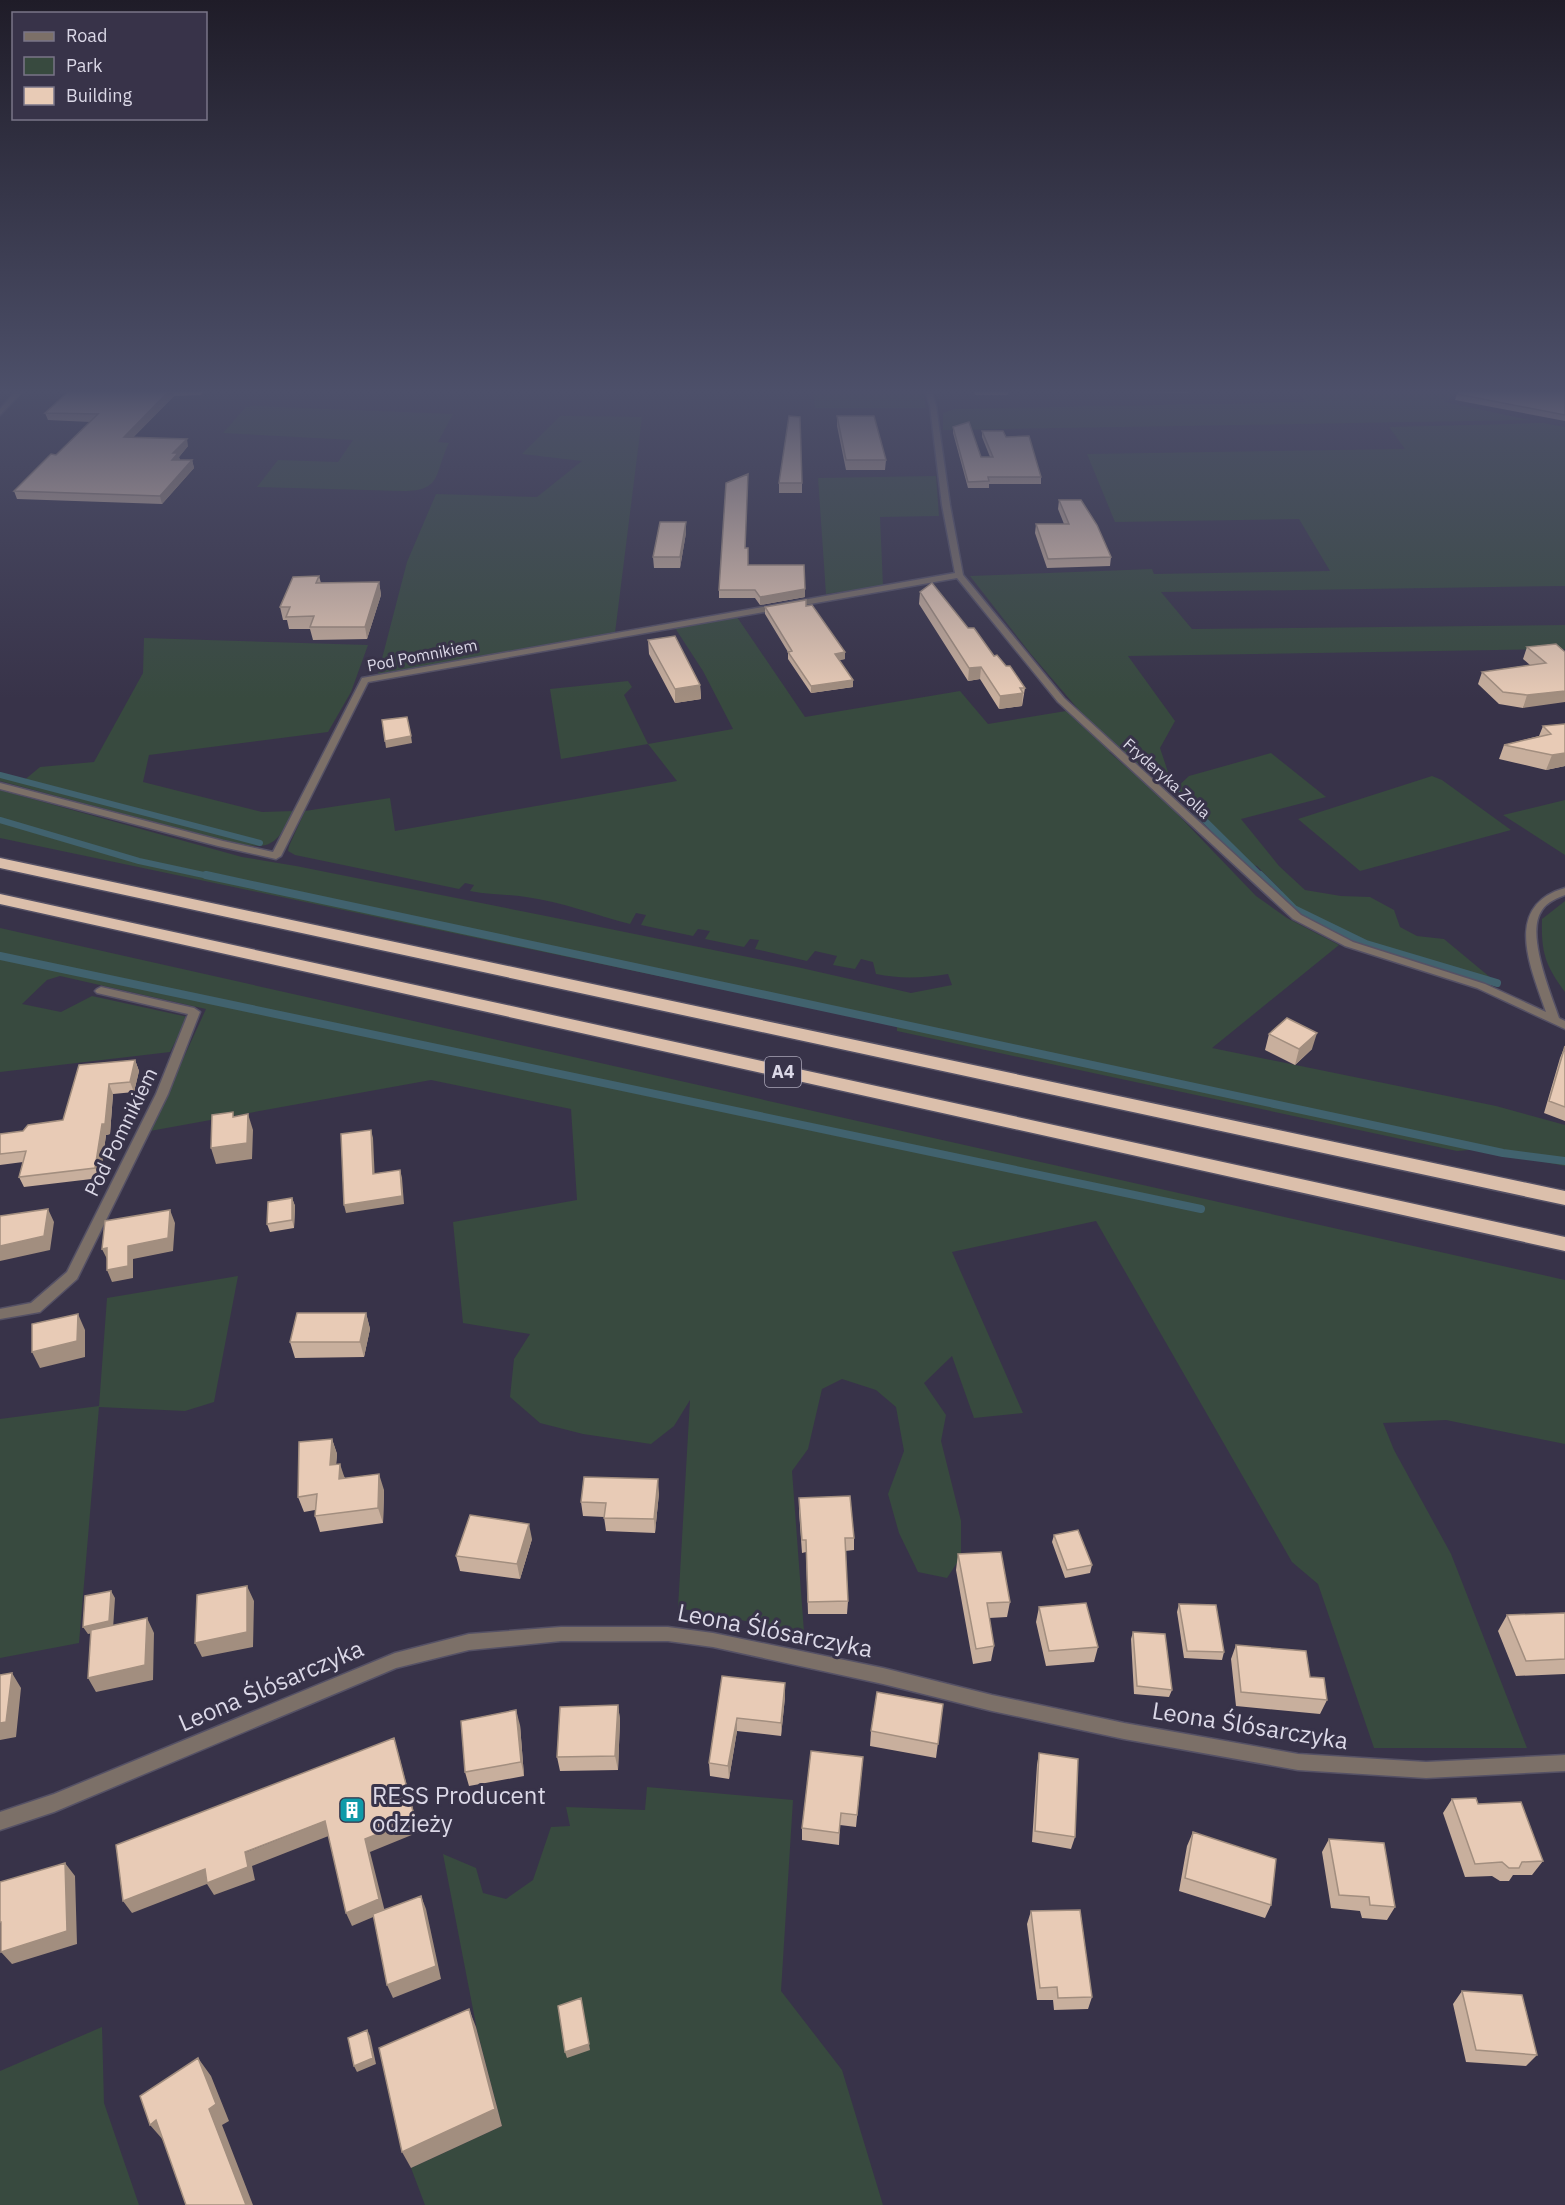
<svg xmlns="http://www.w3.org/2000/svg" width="1565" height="2205" viewBox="0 0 1565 2205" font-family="'IBM Plex Sans',sans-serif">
<rect width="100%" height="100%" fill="#383349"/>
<path fill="#384a3f" d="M813 390H923L926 408H815Z
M1297 390H1460L1445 402 1529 420 943 430V413L955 409 1306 402Z
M246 407 253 406 453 414 438 442 449 443C434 473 443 491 403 491L257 487 278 460 338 462 353 440 223 433Z
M560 416 642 417 615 633 378 674 407 562 436 494 537 497 582 461 522 454Z
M1543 423 1565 427V586L1161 592 1192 629 1565 625V649L1128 656 1175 721 1160 748 1169 775 1156 779 1125 753 1109 752 1161 797 1256 896 1287 918 1339 945 1212 1048 1496 1106 1565 1125V1166L1481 1149 1457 1151 897 1031V1026L0 838V790L242 857 296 866 541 915 797 967 911 993 952 985 948 974C923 978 900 979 876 974L873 962 861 959 855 969 833 965 837 956 815 951 807 961 755 949 759 940 750 939 744 947 705 939 710 931 698 929 693 936 641 925 646 915 636 913 630 924C595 915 562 902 526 897 507 894 489 895 470 891L474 885 465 883 459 889 295 855 288 851 289 846 305 811 390 798 395 831 677 781 648 744 561 759 550 689 628 681 632 687 624 695 648 744 733 729 703 671 675 628 737 617 805 717 960 691 988 724 1078 709 1030 653 970 576 1152 569 1154 574 1330 571 1299 519 1115 522 1087 454 1405 449 1389 427Z
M936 476 939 516 880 517 883 586 826 594 818 478Z
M144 638 368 645 351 692 328 732 149 755 143 782 262 812 294 811C274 850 269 850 226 841L0 781V775L22 782 40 767 94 762 143 673Z
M1271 753 1326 797 1241 819 1279 866 1305 890 1341 896 1370 897 1394 910 1400 927 1417 936 1444 939 1497 983 1366 944 1294 909 1281 897 1282 891 1257 866 1249 864 1174 790 1189 776Z
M1432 776 1442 780 1511 830 1360 871 1298 819Z
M1565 800V855L1503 815Z
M1565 901V992C1545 965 1541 952 1542 919Z
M0 928 1565 1280V1444L1446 1420 1383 1423 1394 1450 1451 1554 1527 1748H1374L1318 1584 1292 1562 1096 1221 952 1252 1023 1413 974 1418 952 1356 924 1383 946 1415 941 1441 961 1521V1557L947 1578 918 1572 899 1533 888 1494 904 1451 896 1407 876 1390 842 1379 822 1389 808 1449 792 1471 804 1632 678 1608 690 1400 674 1426 651 1444 583 1434 540 1423 510 1397 514 1359 530 1334 463 1323 453 1222 577 1200 571 1109 431 1080 150 1131 206 1009 60 976 47 980 22 1004 61 1012 92 996 188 1017 170 1052 0 1072Z
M238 1276 214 1402 185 1411 99 1407 79 1643 0 1658V1419L99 1406 107 1298Z
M647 1787 793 1800 781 1991 842 2070 883 2205H425L411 2168 502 2126 477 2030 443 1854 476 1868 483 1893 506 1899 533 1880 551 1827 570 1826 566 1807 645 1810Z
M102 2027 104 2103 139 2205H0V2071Z"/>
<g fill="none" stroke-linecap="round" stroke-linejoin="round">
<path stroke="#41626e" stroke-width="6" d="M0 775 260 843
M1174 790 1262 877
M0 820 139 861 213 877"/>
<path stroke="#41626e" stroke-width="8" d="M206 875 1503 1153 1565 1161
M1260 875 1294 909 1366 944 1497 983
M0 956 1201 1209"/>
<g stroke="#555165" stroke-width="3">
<path id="street" d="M17 390H24L0 415V409Z
M925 390H931L936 406 950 505 963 575 1064 698 1301 915 1353 942 1485 984 1546 1012C1531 968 1502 906 1565 888V895C1557 898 1547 902 1542 910 1525 933 1551 994 1559 1018L1565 1021V1029L1477 988 1345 946 1293 919 1058 702 957 578 368 682 281 856 276 859 218 846 0 789V783L223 841 273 852 362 678 955 573 942 505 930 406Z
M101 987 194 1008 200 1012 168 1094 77 1279 40 1312 0 1319V1309L31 1303 67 1272 156 1094 188 1014 97 993 95 991 97 989Z
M561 1627H668L713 1633 883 1668 992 1695 1124 1723 1298 1754 1426 1762 1565 1755V1771L1426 1778 1298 1770 1124 1739 992 1711 883 1684 713 1647 668 1641H561L469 1650 396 1668 54 1812 0 1830V1812L54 1794 395 1653 469 1634Z"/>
</g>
<g stroke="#555165" stroke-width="3">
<path id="highway" d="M0 858 1565 1191V1205L0 868Z
M0 894 1565 1237V1251L0 904Z"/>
</g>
<use href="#street" fill="#7c7068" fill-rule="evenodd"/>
<use href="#highway" fill="#dbbfab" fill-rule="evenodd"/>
</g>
<path fill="#c8af9d" d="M70 390H205L201 395 174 396 133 437 188 446 179 457 180 460H192L194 468 162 504 17 499 14 491 56 455 91 422 48 420 45 413Z
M973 390H1009L1008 395H975Z
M1131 390H1189V393L1132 392Z
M1565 390V421L1455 400 1457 394Z
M837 416 886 460 885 470H846L837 426Z
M953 427 981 457H990L982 437V431L1006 437 1041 477V484H989V488H968L953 433Z
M779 483H802V493H779Z
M1059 500 1111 557 1110 566 1047 568 1035 533 1036 524H1064L1058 509Z
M686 522V533L680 568H654L653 557Z
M746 548 748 565 805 597 760 605 755 598H719V590Z
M319 576 321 583 379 582 381 595 367 639 313 640 310 629H289L287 620H283L280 607Z
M920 592 968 628 1025 688 1022 706 999 709 980 679 968 681 919 604Z
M806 606 845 659 839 660 853 687 811 693 788 659V652L765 614V607Z
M648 640 700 685 701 699 675 703 649 654Z
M1556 644 1523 708 1499 704 1478 684 1482 672 1530 665 1523 659 1527 647Z
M1565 724V766L1546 770 1499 759 1504 745 1539 736 1543 726Z
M1269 1034 1312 1049 1295 1065 1265 1050Z
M1565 1046V1121L1544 1113 1560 1058Z
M135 1060 139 1071 134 1092 113 1094 110 1134 106 1135 100 1178 24 1187 19 1177 23 1162 0 1165V1134L23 1131 63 1120Z
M292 1198 295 1206 294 1228 270 1232 267 1224Z
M366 1313 370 1329 364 1357 295 1358 290 1342Z
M332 1439 337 1454 336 1464 345 1478 384 1490 383 1523 320 1532 315 1516V1510L304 1512 298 1497Z
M659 1493 655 1533 606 1531 604 1517 583 1516 581 1502Z
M799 1498 854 1538V1550L845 1551 848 1601 847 1614H808L806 1552 802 1553 799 1511Z
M1054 1535 1092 1565 1090 1573 1065 1578 1052 1542Z
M532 1539 520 1579 460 1571 456 1556Z
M958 1554 1010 1602 1007 1617 989 1618 994 1646 991 1661 973 1664 956 1570Z
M1179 1604 1224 1652 1222 1660 1184 1658 1177 1612Z
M1039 1607 1098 1647 1094 1662 1046 1666 1036 1622Z
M1565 1613V1674L1516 1676 1498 1631 1507 1615Z
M1133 1632 1172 1690 1169 1697 1134 1694 1131 1639Z
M1236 1645 1310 1677 1327 1700 1320 1714 1236 1706 1231 1659Z
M722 1676 785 1683V1697L781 1736 737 1731 729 1779 710 1776 709 1763Z
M943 1704 936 1758 870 1746 871 1731Z
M618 1705 620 1720 618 1770 560 1771 557 1757Z
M520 1725 524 1776 469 1786 465 1772Z
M1039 1753 1075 1837 1071 1849 1032 1842 1037 1765Z
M863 1757 856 1827 840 1825 839 1845 802 1840V1828Z
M1452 1799 1478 1804 1543 1861 1532 1875H1513L1509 1881H1500L1492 1876 1465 1877 1443 1813Z
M1193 1832 1271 1905 1265 1918 1179 1891 1187 1846Z
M1329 1839 1395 1907 1387 1920 1362 1918 1360 1911 1331 1908 1322 1852Z
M1031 1911 1092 1997 1088 2009 1054 2010 1053 2000H1037L1027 1924Z
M1462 1991 1537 2055 1526 2066 1466 2062 1453 2004Z"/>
<path fill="#a28e7f" d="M170 390H173L174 396 126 445 124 437Z
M187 439 188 446 179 457 180 461 172 460 173 453Z
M192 460 194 468 162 504 160 496Z
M686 522V533L680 568V557Z
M379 582 381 595 367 639 365 627Z
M805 589V597L760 605V597Z
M845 652V659L835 661V654Z
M981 667 980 679 968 681 969 668Z
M853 680V687L811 693V686Z
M700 685 701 699 675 703V689Z
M1565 691V702L1523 708 1527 695Z
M1023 693 1022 706 999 709 1000 696Z
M411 736 412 743 386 748 385 741Z
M1565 753V766L1546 770 1552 755Z
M1317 1033 1312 1049 1295 1065 1299 1049Z
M135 1060 139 1071 134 1092 130 1082Z
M109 1084 113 1094 110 1134 106 1135 100 1178 95 1168Z
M248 1114 253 1130 252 1159 216 1164 211 1148Z
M371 1130 373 1138 375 1182 373 1174Z
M400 1170 402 1178 404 1204 346 1213 344 1205Z
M292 1198 295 1206 294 1228 292 1220Z
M48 1209 54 1222 50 1250 0 1261V1246Z
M170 1210 175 1223 173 1251 133 1259V1278L112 1282 107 1270 128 1246Z
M107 1248 108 1261 102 1249Z
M366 1313 370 1329 364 1357 360 1342Z
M78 1314 85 1330V1357L40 1368 32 1352Z
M332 1439 337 1454 335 1480 330 1465Z
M340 1464 345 1479H339Z
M379 1474 384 1490 383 1523 378 1508Z
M658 1479 659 1493 655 1533 654 1519Z
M529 1524 532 1539 520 1579 517 1564Z
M247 1586 254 1601 253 1647 202 1657 195 1643Z
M111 1591 115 1598 113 1629 88 1634 83 1627Z
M147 1618 154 1633 153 1680 96 1692 88 1678Z
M12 1673 21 1688 16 1737 0 1740V1723Z
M785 1683V1697L781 1736V1723Z
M618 1705 620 1720 618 1770 615 1756Z
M516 1710 520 1725 524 1776 521 1762Z
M737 1718V1731L729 1779 728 1766Z
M394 1738 398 1752 419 1832 370 1852 385 1912 352 1926 346 1913 365 1839Z
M325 1821 331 1835 252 1866 255 1880 214 1895 207 1884 132 1913 123 1901Z
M65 1863 75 1876 77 1944 12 1964 1 1952Z
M421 1896 426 1909 441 1979 393 1998 387 1985Z
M582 2005 590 2050 567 2058 565 2052Z
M469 2009 476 2027 502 2126 411 2168 402 2152Z
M367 2030 370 2036 376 2064 357 2072 354 2066Z
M198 2058 211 2076 229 2121 222 2125 253 2205H246L209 2109Z
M156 2120 164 2141 150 2125Z"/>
<path fill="#e8cbb6" stroke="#a28e7f" stroke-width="1.5" d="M70 390H170L124 437 187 439 173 453H178L172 460H192L160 496 14 491 51 454 56 455 98 414 45 413Z
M1462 390H1565V415L1457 394Z
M789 416 800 417 802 483H779Z
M837 416H874L886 460H846Z
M969 422 981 457H993L982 431H1003L1006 437 1029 436 1041 477H988L989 481 968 482 953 427Z
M748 474 745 548H748V565H804L805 589 760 597 755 590H719L726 483Z
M1059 500H1081L1097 525 1111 557 1048 559 1036 524H1069Z
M660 522H686L680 557H653Z
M319 576 316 583 379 582 365 627H310L314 616 286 617 290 607H280L293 577Z
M932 583 968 628H974L994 656 997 655 1006 666H1010L1025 688H1020L1023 693 1000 696 981 667 969 668 920 592Z
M806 600V606L812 605 845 652 835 654 853 680 811 686 788 652 792 651 765 607Z
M675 636 700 685 675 689 648 640Z
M1556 644 1565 652V691L1527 695 1503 692 1482 672 1546 663 1527 647Z
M407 717 411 736 385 741 382 720Z
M1565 724V753L1552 755 1504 745 1551 734 1543 726Z
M1287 1018 1317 1033 1299 1049 1269 1034Z
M1565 1046V1107L1549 1101Z
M135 1060 130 1082 109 1084 105 1124H102L95 1168 19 1177 26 1151 0 1154V1134L23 1131 28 1125 63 1120 79 1065Z
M233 1112V1117L248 1114 247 1143 211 1148 212 1115Z
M371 1130 373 1174 400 1170 402 1196 344 1205 341 1134Z
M292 1198V1220L267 1224 268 1202Z
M48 1209 44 1236 0 1246V1216Z
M170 1210 168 1238 128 1246V1266L107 1270V1248L102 1249 105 1221Z
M297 1313H366L360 1342H290Z
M78 1314 77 1341 32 1352V1324Z
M332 1439 330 1465 340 1464 339 1479 379 1474 378 1508 315 1516 317 1494 298 1497 299 1442Z
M584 1477 658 1479 654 1519 604 1518 606 1503 581 1502Z
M850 1496 854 1538H845L848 1601 808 1602 806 1540H802L799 1498Z
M470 1515 529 1524 517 1564 456 1556Z
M1078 1530 1092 1565 1067 1570 1054 1535Z
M1001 1552 1010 1602 987 1603 994 1646 976 1649 958 1554Z
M247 1586V1632L195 1643 197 1595Z
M111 1591 109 1621 83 1627 85 1596Z
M1086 1603 1098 1647 1049 1651 1039 1607Z
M1179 1604 1216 1605 1224 1652 1187 1651Z
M1565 1613V1659L1526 1661 1507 1615Z
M147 1618 145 1665 88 1678 91 1630Z
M1133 1632 1165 1634 1172 1690 1137 1686Z
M1236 1645 1306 1651 1310 1677 1324 1678 1327 1700 1241 1692Z
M12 1673 6 1722 0 1723V1675Z
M722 1676 785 1683 781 1723 737 1718 728 1766 709 1763Z
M877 1692 943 1704 938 1744 871 1731Z
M618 1705 615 1756 557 1757 560 1707Z
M516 1710 521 1762 465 1772 461 1721Z
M394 1738 415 1819 365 1839 379 1899 346 1913 325 1821 245 1852 248 1867 207 1883 205 1869 123 1901 116 1845Z
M811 1751 863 1757 857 1815 841 1813 839 1833 802 1828Z
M1039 1753 1078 1759 1075 1837 1035 1831Z
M1476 1798 1478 1804 1521 1802 1543 1861 1522 1862 1519 1868H1509L1502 1862 1475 1864 1452 1799Z
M1193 1832 1276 1859 1271 1905 1185 1878Z
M1329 1839 1384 1843 1395 1907 1370 1905 1369 1897 1339 1895Z
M65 1863 67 1931 1 1952V1922H0V1882Z
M421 1896 436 1966 387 1985 373 1914Z
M1080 1910 1092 1997 1058 1998 1057 1987 1040 1988 1031 1911Z
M1462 1991 1522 1995 1537 2055 1476 2050Z
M581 1998 589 2044 565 2052 558 2006Z
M469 2009 495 2109 402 2152 379 2048Z
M367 2030 373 2058 354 2066 348 2038Z
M198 2058 216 2104 209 2109 246 2205H186L156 2120 150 2125 140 2096Z"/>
<linearGradient id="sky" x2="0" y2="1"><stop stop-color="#1f1c28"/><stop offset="0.56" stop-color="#4d506a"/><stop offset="1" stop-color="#4d506a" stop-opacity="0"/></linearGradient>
<rect width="1565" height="699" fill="url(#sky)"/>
<defs>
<g id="building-square" transform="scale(1.35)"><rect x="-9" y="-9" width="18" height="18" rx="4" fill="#0f9aa8" stroke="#383349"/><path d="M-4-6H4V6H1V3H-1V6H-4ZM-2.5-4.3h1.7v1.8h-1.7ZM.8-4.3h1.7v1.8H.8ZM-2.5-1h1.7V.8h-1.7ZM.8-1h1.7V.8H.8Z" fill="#fff"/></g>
</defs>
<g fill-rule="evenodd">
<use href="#building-square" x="352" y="1810"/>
</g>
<g text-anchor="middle" stroke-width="6" stroke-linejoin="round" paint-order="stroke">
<g font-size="16" fill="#dbd8e7" stroke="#383349">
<text transform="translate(422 655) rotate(-11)" y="6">Pod Pomnikiem</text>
<text transform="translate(1167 778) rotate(42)" y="6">Fryderyka Zolla</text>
</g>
<rect fill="#383349" stroke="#aaa6b8" stroke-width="1.5" x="765" y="1057" width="36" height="30" rx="4.5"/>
<g font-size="18" font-weight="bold" fill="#dbd8e7">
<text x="783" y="1078">A4</text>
</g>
<g font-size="20" fill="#dbd8e7" stroke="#383349">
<text transform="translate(121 1132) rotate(-64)" y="7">Pod Pomnikiem</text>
</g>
<g font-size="24" fill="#dbd8e7" stroke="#383349">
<text transform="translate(775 1631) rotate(11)" y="8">Leona Ślósarczyka</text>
<text transform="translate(271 1686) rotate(-23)" y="8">Leona Ślósarczyka</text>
<text transform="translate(1250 1726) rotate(9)" y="8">Leona Ślósarczyka</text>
</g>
<g font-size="24" fill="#dbd8e7" stroke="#383349" text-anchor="start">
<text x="372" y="1804">RESS Producent<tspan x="372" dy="28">odzieży</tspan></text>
</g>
</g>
<rect x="12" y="12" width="195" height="108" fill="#383349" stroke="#797588" stroke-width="1.5"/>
<rect x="24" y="32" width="30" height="9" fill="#7c7068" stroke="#797588" stroke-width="1.5"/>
<text x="66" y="42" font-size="18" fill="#dbd8e7">Road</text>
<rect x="24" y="57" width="30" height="18" fill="#384a3f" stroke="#797588" stroke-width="1.5"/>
<text x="66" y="72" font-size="18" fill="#dbd8e7">Park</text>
<rect x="24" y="87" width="30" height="18" fill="#e8cbb6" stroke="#797588" stroke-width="1.5"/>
<text x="66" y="102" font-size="18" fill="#dbd8e7">Building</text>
</svg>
